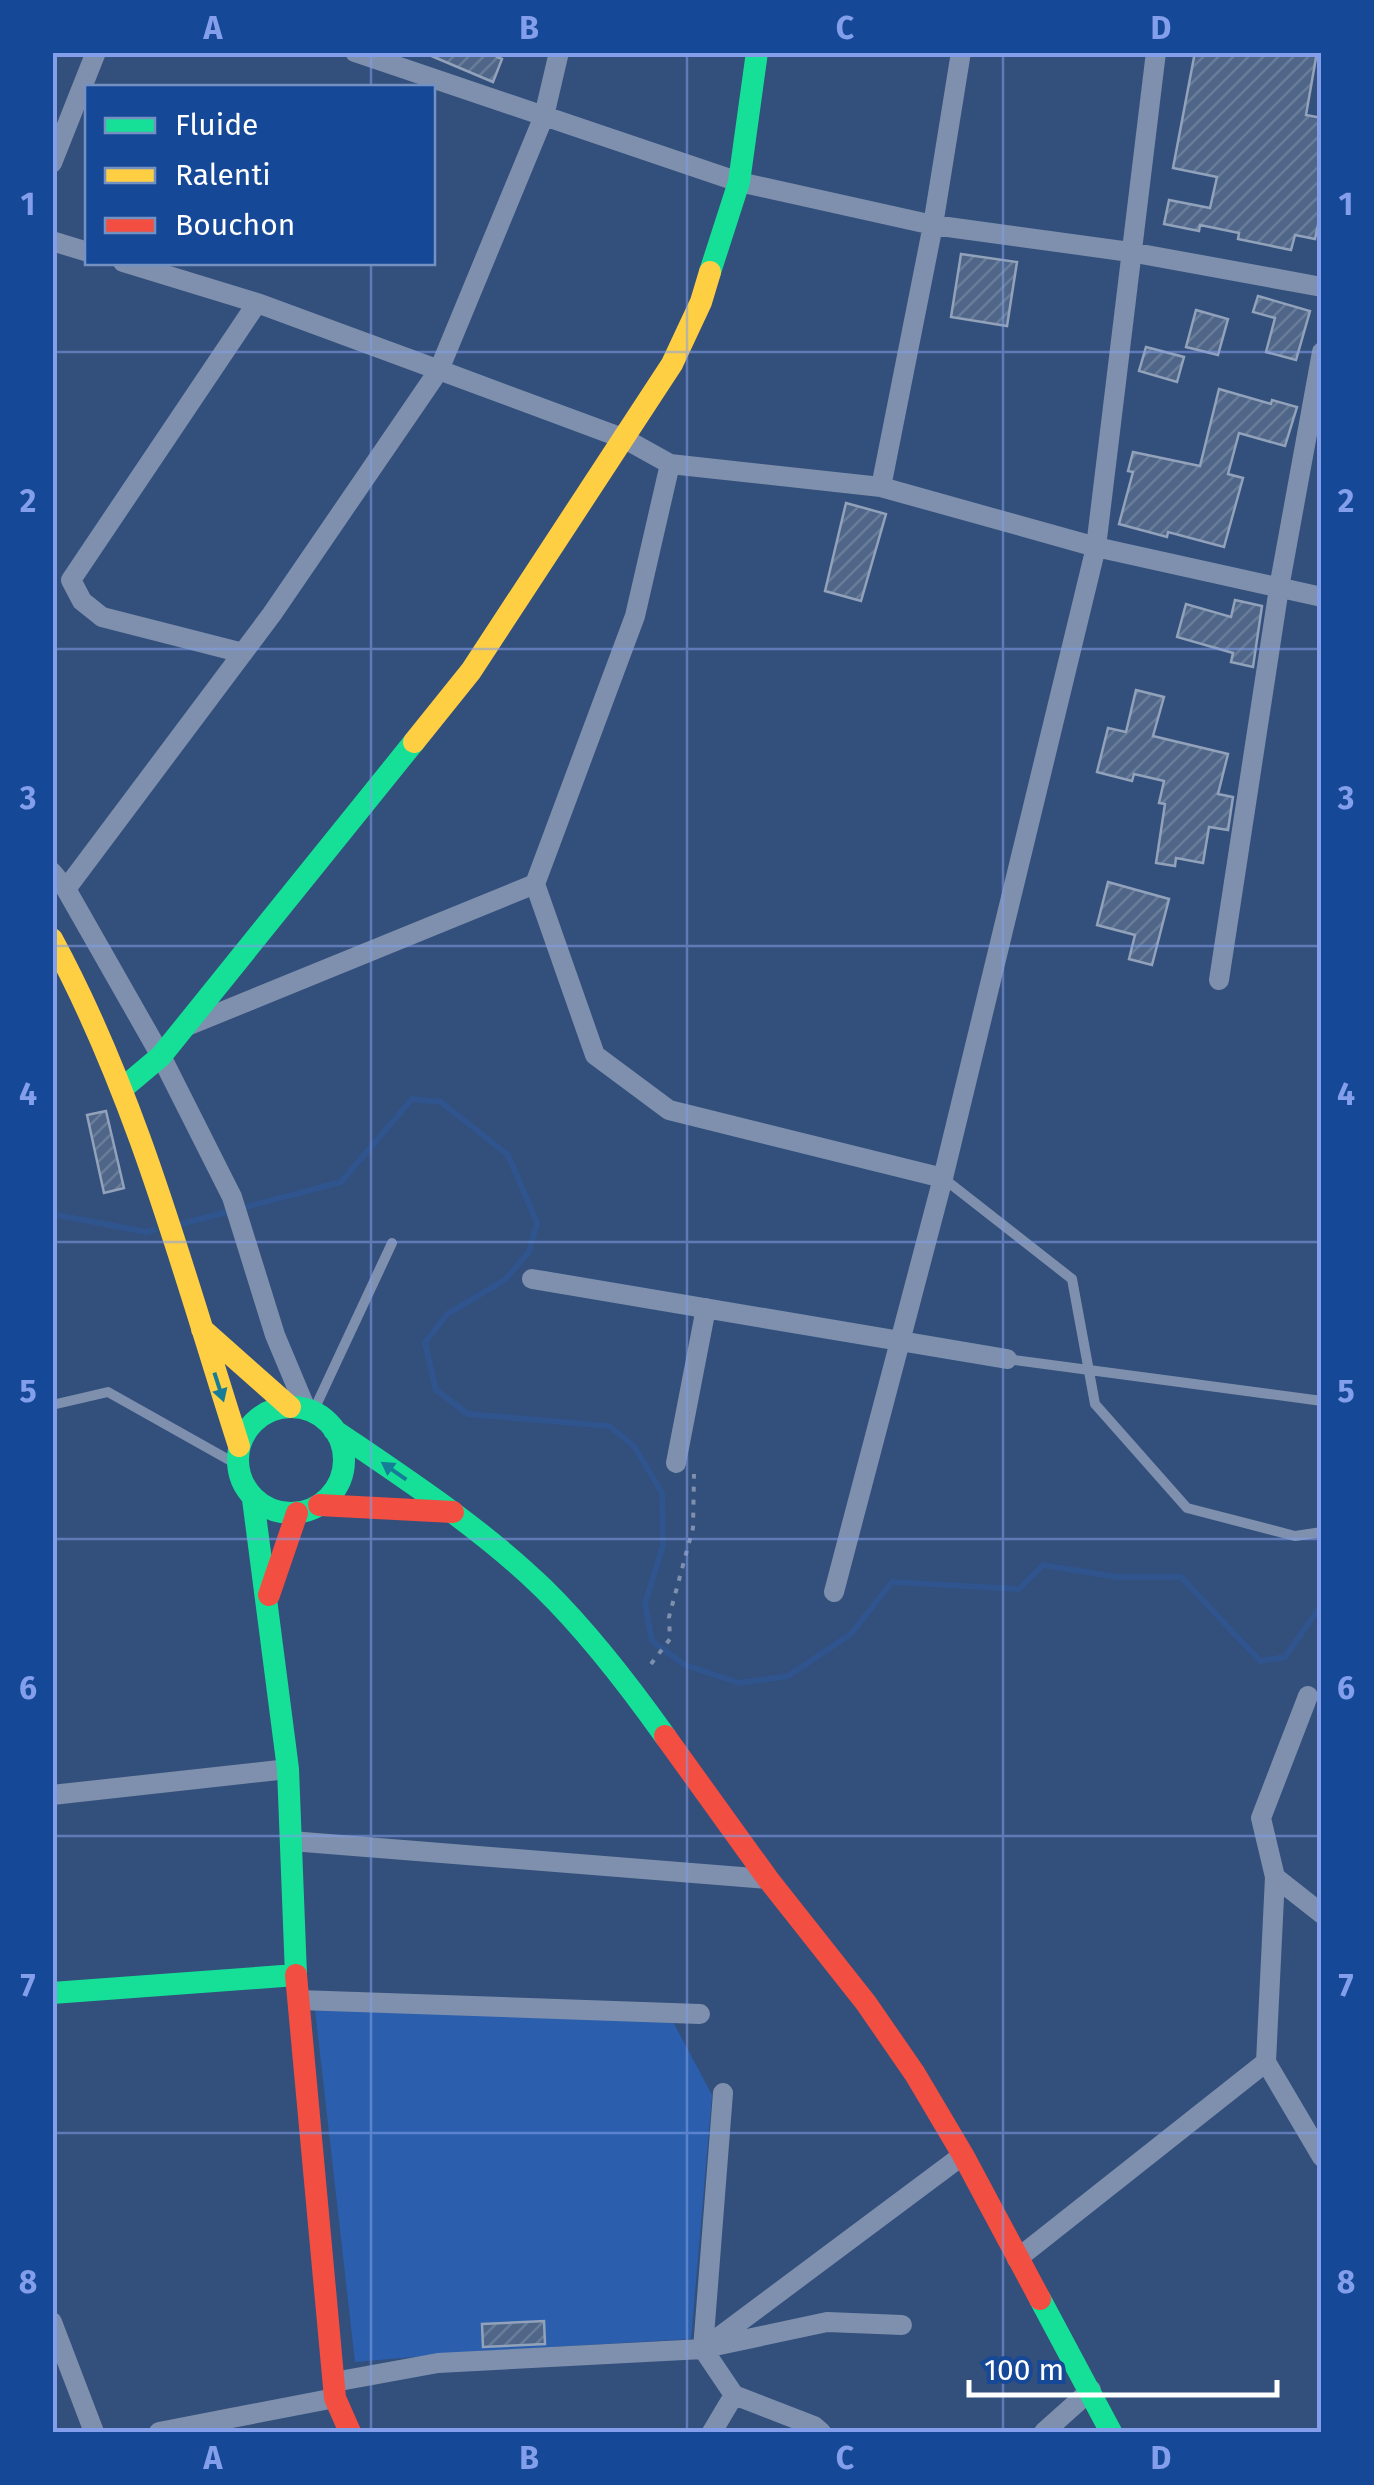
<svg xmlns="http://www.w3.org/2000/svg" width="1374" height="2485" viewBox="0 0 1374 2485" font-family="'Fira Sans',sans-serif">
<defs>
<pattern id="building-hatch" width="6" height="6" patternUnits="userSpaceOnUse" patternTransform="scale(2.5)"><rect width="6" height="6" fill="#4f6688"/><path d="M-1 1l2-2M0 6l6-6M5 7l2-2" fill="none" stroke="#697d9a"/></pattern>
</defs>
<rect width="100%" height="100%" fill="#334f7b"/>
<path fill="#2b5fae" d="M315 2009 672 2020 712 2095 691 2339 483 2351 355 2362Z"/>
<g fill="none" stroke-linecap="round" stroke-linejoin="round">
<path stroke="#30548d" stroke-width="6" d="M52 1214 146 1232 154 1230
M181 1224 341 1182 412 1099 441 1102 508 1155 537 1223 529 1252 505 1280 447 1314 425 1343 436 1390 468 1414 609 1426 634 1446 662 1493 663 1545 645 1604 652 1641 685 1665 739 1683 788 1676 851 1634 892 1582 1019 1589 1043 1565 1117 1577H1181L1260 1661 1285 1657 1322 1604"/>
</g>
<path fill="url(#building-hatch)" stroke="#92a2ba" stroke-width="2.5" d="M422 52H487L502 59 493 82Z
M1195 52H1317L1306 115 1322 118V206L1315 239 1295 235 1291 250 1238 239 1239 233 1200 225 1199 231 1164 224 1169 200 1210 208 1217 177 1173 168Z
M961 254 1017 262 1007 326 951 317Z
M1258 296 1310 311 1296 360 1266 352 1275 318 1253 312Z
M1196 310 1228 319 1218 355 1186 347Z
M1146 347 1184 357 1177 382 1139 371Z
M1219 389 1271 404 1272 400 1297 407 1285 446 1239 433 1228 474 1243 478 1224 547 1168 532 1167 537 1119 524 1133 472 1128 471 1133 452 1200 466Z
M846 503 886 514 861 601 825 591Z
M1235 600 1262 606 1253 667 1231 662 1233 653 1177 637 1186 604 1231 617Z
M1136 690 1164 697 1153 736 1228 754 1218 794 1233 797 1228 830 1209 827 1203 863 1176 858 1175 866 1156 863 1165 804 1159 803 1164 781 1134 774 1132 781 1097 772 1108 728 1126 732Z
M1108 882 1169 899 1152 965 1129 959 1135 935 1097 925Z
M106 1111 124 1188 104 1193 87 1115Z
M544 2321 545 2344 483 2347 482 2324Z"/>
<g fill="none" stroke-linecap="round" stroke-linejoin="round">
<path stroke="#7e90ad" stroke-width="4" stroke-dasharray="5 8" stroke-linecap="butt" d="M651 1664 670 1639 669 1617 693 1528 694 1474"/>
<path stroke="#7e90ad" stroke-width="10" d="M943 1178 1072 1279 1095 1404 1187 1508 1295 1536 1322 1532
M1007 1359 1322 1401
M52 1405 108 1392 238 1465
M313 1412 392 1243"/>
<path stroke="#7e90ad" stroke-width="20" d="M355 52 739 182 933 225 1130 252 1322 287
M52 163 96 52
M52 241 88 252
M123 262 257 303 439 370 625 439 670 464 881 487 1096 547 1322 597
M881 487 933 225 961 52
M243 653 102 617 82 601 71 580 257 303
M52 872 66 889 161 1056 232 1197 275 1335 306 1409
M535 884 595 1055 669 1110 943 1178
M66 889 272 614 439 370 544 116 559 52
M1219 980 1279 588 1322 352
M187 1026 535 884 635 616 670 464
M532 1279 1007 1359
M676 1463 706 1308
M834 1592 943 1178 1096 547 1156 52
M52 1795 288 1769
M291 1841 768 1879
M1275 1877 1322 1914
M299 2000 700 2014
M1266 2062 1322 2157
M1017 2259 1266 2062 1275 1877 1261 1818 1308 1696
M52 2322 94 2432
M710 2347 827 2322 902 2325
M334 2382 438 2363 703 2349 963 2155
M734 2395 814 2426 821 2432
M159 2432 335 2398
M712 2432 734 2395 703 2349 723 2093
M1044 2432 1091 2390"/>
<path stroke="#16e098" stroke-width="22" d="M710 272 739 182 757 52
M123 1088 161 1056 414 742
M238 1460a53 53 0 1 1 106 0a53 53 0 1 1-106 0Z
M334 1430C406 1479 480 1527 543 1588 588 1632 628 1684 665 1736
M52 1993 296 1975 288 1769 253 1499
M1040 2299 1111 2432"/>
<path stroke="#ffcf43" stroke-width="22" d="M414 742 471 671 672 364 701 302 710 272
M52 939C138 1098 184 1275 239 1446
M202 1329 290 1407"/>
<path stroke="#f24e42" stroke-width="22" d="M319 1505 453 1512
M269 1595 297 1513
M665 1736 768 1879 866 2003 915 2074 963 2155 1040 2299
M296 1975 335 2398 350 2432"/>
</g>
<defs><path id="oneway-solid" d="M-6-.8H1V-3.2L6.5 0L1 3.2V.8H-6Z" transform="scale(2.5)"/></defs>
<g fill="#167d98">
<use href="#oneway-solid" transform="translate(219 1387) rotate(72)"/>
<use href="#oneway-solid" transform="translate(394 1471) rotate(-145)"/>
</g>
<path fill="none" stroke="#839eea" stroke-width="2.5" stroke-opacity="0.55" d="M371 52V88M687 52V2432M1003 52V2432M371 262V2432M52 352H1322M52 649H1322M52 946H1322M52 1242H1322M52 1539H1322M52 1836H1322M52 2133H1322"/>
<rect width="1374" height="2485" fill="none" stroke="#164898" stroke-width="110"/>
<rect x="85" y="85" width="350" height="180" fill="#164898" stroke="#7391c1" stroke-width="2.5"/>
<rect x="105" y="118" width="50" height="15" fill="#16e098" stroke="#7391c1" stroke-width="2.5"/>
<text x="175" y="135" font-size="30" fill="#ffffff">Fluide</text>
<rect x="105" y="168" width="50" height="15" fill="#ffcf43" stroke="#7391c1" stroke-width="2.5"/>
<text x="175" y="185" font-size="30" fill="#ffffff">Ralenti</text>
<rect x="105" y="218" width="50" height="15" fill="#f24e42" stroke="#7391c1" stroke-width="2.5"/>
<text x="175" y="235" font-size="30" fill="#ffffff">Bouchon</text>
<path d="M969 2380v15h308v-15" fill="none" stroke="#ffffff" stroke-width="5"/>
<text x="984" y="2380" font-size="30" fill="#ffffff" stroke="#164898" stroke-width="8" paint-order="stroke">100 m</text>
<rect x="55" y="55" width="1264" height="2375" fill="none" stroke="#839eea" stroke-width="4"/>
<g font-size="32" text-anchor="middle" font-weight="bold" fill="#839eea">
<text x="213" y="39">A</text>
<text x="529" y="39">B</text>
<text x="845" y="39">C</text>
<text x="1161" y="39">D</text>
<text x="28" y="215">1</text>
<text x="1346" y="215">1</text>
<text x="28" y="512">2</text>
<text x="1346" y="512">2</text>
<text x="28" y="809">3</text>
<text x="1346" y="809">3</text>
<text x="28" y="1105">4</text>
<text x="1346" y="1105">4</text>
<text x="28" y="1402">5</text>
<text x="1346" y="1402">5</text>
<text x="28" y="1699">6</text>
<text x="1346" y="1699">6</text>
<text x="28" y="1996">7</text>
<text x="1346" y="1996">7</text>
<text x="28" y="2293">8</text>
<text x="1346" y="2293">8</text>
<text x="213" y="2469">A</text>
<text x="529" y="2469">B</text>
<text x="845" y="2469">C</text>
<text x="1161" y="2469">D</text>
</g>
</svg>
